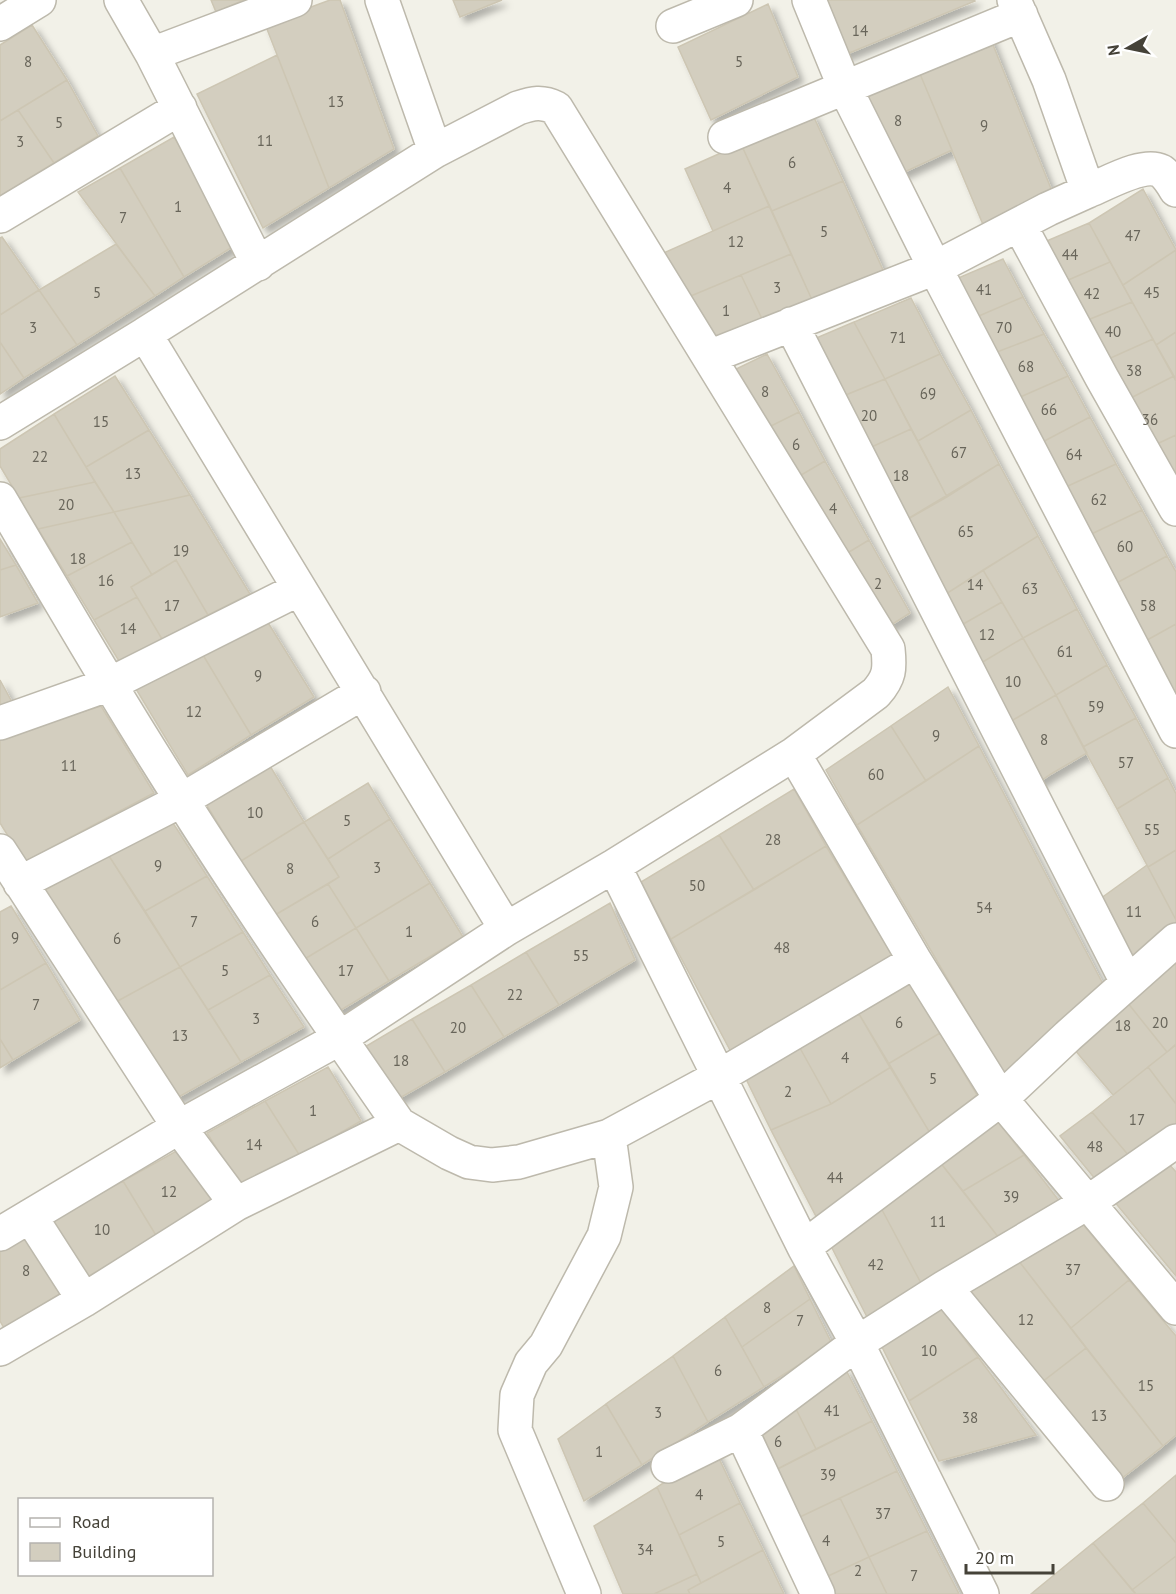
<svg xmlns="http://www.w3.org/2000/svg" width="1176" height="1594" viewBox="0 0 1176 1594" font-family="'PT Sans',sans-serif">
<defs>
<filter id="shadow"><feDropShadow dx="5.5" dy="5.5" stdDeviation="3" flood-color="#0004"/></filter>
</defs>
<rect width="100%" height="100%" fill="#f2f1e8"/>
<path fill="#d3cebf" stroke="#cdc6b3" stroke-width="1.5" filter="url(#shadow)" d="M211 0H244L216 12Z
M330 0H340L394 149 329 188 265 24Z
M453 0H502L460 17Z
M805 0H974L975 1 830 61Z
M768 4 798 77 711 120 678 47Z
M32 25 67 80 0 121V45Z
M987 30 1054 196 984 227 915 62Z
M277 55 329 188 263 228 197 94Z
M915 62 952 150 883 182 844 93Z
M67 80 98 136 54 163 18 110Z
M18 110 54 163 0 196V121Z
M812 113 843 181 772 211 741 144Z
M174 137 234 246 184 277 120 168Z
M741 144 769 206 713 231 685 169Z
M120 168 184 277 155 296 78 192Z
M843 181 883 270 813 302 772 211Z
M1143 189 1176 250 1123 285 1089 223Z
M769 206 791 254 686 298 659 255Z
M1089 223 1110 262 1052 287 1030 248Z
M2 237 39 290 0 315V238Z
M116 244 155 296 77 345 39 290Z
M1176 250V332L1156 345 1123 285Z
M791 254 813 302 764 323 741 275Z
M1003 259 1023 297 965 322 944 284Z
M1110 262 1132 302 1073 326 1052 287Z
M741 275 764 323 714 345 686 298Z
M39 290 77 345 24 378 0 342V315Z
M1023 297 1044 334 984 357 965 322Z
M911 298 940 354 885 379 854 322Z
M1132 302 1153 339 1095 365 1073 326Z
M854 322 885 379 826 403 795 347Z
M1176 332V381L1156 345Z
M1044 334 1068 376 1009 402 984 357Z
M1153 339 1174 376 1117 405 1095 365Z
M0 342 24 378 0 394Z
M767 354 799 412 765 429 730 372Z
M940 354 971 410 918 441 885 379Z
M115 376 149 430 86 467 54 414Z
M1068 376 1090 417 1033 447 1009 402Z
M1174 376 1176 380V435L1142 451 1117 405Z
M885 379 911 429 854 455 826 403Z
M971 410 999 464 947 497 918 441Z
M799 412 825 461 796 478 765 429Z
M54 414 95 482 19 498 0 466V449Z
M1090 417 1116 464 1057 491 1033 447Z
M911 429 947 497 894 527 854 455Z
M149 430 190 495 114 512 86 467Z
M1176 435V476L1142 451Z
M825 461 869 540 844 555 796 478Z
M999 464 1038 536 935 601 894 527Z
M1116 464 1142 510 1083 538 1057 491Z
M95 482 114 512 38 529 19 498Z
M190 495 250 594 208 615 176 560 152 575 114 512Z
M1142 510 1167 556 1109 587 1083 538Z
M114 512 132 542 67 576 38 529Z
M1038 536 1077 609 1023 638 983 570Z
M0 539 16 565 0 570Z
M869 540 910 613 888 627 844 555Z
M132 542 152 575 131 587 137 597 94 620 67 576Z
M1167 556 1176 572V624L1140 644 1109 587Z
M176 560 208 615 162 639 131 587Z
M16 565 38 603 0 617V570Z
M983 570 1002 602 951 631 935 601Z
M137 597 162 639 119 661 94 620Z
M1002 602 1023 638 971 669 951 631Z
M1077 609 1107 665 1056 695 1023 638Z
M267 621 314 697 251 735 203 655Z
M1176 624V703L1140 644Z
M1023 638 1056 695 1001 727 971 669Z
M203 655 251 735 188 775 136 689Z
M1107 665 1136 718 1083 747 1056 695Z
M0 680 12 702 0 706Z
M948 687 979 746 926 781 891 726Z
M1056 695 1087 753 1051 774 1032 787 1001 727Z
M101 706 154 793 24 862 0 823V738Z
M1136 718 1168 778 1117 809 1083 747Z
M891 726 926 781 857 825 826 770Z
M979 746 1104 986 1013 1070 1003 1073 857 825Z
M270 766 304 822 241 861 206 804Z
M1168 778 1176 794V850L1148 867 1117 809Z
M368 783 390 819 328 859 304 822Z
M794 789 826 846 754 890 719 835Z
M390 819 430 883 356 928 328 884 339 877 328 859Z
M304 822 339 877 275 915 241 861Z
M173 823 207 876 145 911 109 856Z
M719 835 754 890 671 939 641 882Z
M826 846 894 958 731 1052 671 939Z
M1176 850V920L1148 867Z
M109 856 180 967 114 1003 41 892Z
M1147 865 1176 920V924L1126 967 1093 904Z
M207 876 243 932 180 967 145 911Z
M430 883 463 937 389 981 356 928Z
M328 884 356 928 303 960 275 915Z
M610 903 635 960 559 1005 526 952Z
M11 906 46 963 0 990V912Z
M356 928 389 981 336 1013 303 960Z
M243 932 270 975 208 1010 180 967Z
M526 952 559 1005 504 1037 471 985Z
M1176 959V1044L1167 1052 1127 1002Z
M46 963 80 1020 13 1060 0 1039V990Z
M180 967 241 1062 175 1099 114 1003Z
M270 975 304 1027 241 1062 208 1010Z
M910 984 940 1033 888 1064 859 1014Z
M471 985 504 1037 445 1072 412 1019Z
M1127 1002 1167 1052 1113 1095 1074 1049Z
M859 1014 891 1067 831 1104 800 1048Z
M412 1019 445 1072 391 1103 358 1051Z
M940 1033 977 1095 930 1133 888 1064Z
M0 1039 13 1060 0 1068Z
M1176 1045V1104L1148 1067Z
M800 1048 831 1104 771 1130 746 1079Z
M328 1067 361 1121 300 1156 265 1101Z
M891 1067 930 1133 819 1222 771 1130 831 1104Z
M1148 1067 1176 1104V1128L1130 1157 1092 1112Z
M265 1101 300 1156 242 1189 207 1133Z
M1092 1112 1130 1157 1096 1180 1060 1136Z
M995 1118 1024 1155 963 1191 939 1161Z
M180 1149 215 1204 157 1237 123 1181Z
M1024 1155 1060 1202 999 1238 963 1191Z
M939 1161 999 1238 922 1285 880 1206Z
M1169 1164 1176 1172V1276L1113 1200Z
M123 1181 157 1237 82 1280 48 1223Z
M880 1206 922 1285 868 1319 830 1244Z
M1081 1222 1129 1280 1071 1328 1018 1260Z
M28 1235 66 1290 4 1328 0 1321V1252Z
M1018 1260 1086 1348 1037 1386 966 1293Z
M794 1266 810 1299 742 1347 725 1317Z
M1129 1280 1176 1336V1435L1163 1446 1071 1328Z
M810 1299 832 1344 764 1387 742 1347Z
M941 1308 978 1357 909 1401 881 1345Z
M725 1317 764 1387 708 1422 673 1356Z
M1086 1348 1163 1446 1112 1486 1037 1386Z
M673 1356 708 1422 642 1465 606 1404Z
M978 1357 1036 1435 939 1461 909 1401Z
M845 1368 872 1421 816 1449 792 1401Z
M792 1401 816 1449 760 1478 740 1435Z
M606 1404 642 1465 584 1501 558 1439Z
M872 1421 897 1471 783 1525 760 1478Z
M715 1450 740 1503 679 1535 657 1487Z
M897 1471 927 1531 869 1557 840 1498Z
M1176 1475V1543L1143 1503Z
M657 1487 697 1574 654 1594H623L594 1526Z
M840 1498 869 1557 811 1584 783 1525Z
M740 1503 763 1550 701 1583 679 1535Z
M1143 1503 1176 1543V1556L1132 1590 1093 1543Z
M927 1531 959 1594H887L869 1557Z
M1093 1543 1136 1594H1031Z
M763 1550 784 1594H690L688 1590Z
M1176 1556V1594H1136L1132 1590Z
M869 1557 887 1594H816L811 1584Z
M697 1574 701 1583 688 1590 690 1594H654Z"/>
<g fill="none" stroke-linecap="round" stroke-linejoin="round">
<g stroke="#bdb9ac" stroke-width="36">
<path id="minor" d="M121 0 152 54 258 264
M382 0 435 151
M809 0 845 88 935 268 1176 731
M0 24 39 0
M673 26 736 0
M152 54 295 0
M725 137 1021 15
M1088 191C1106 184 1143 162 1161 171 1168 176 1172 183 1176 190
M0 216 180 108
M1019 224 1102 378 1176 509
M791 324 1127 982
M709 357 935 268 1048 209 1088 191 1049 80 1014 0
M0 423 145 334
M0 499C36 560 72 622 109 683 200 834 299 980 399 1124
M0 723 110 684 299 589
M0 851 179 1127 236 1204
M614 866 804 1247 857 1343 982 1594
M20 883 182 800 364 692
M915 961 1001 1099 1176 1308
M30 1216 84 1300
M0 1234 179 1127 340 1038 506 929 614 866 794 754 876 693C890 677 890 669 888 649L556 108C542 101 533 103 518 108L435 151 145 334 506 929
M804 1247 1001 1099 1068 1036 1176 940
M945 1287 1107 1484
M0 1349 84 1300 236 1204 399 1124 449 1153 469 1162 492 1165 519 1162 609 1136 720 1076 915 961 794 754
M741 1430 818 1594
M668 1466 741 1430 857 1343 945 1287 1087 1203 1176 1141
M584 1594 515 1430 517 1395 531 1363 546 1345 604 1236 616 1187 609 1136"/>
</g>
<use href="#minor" stroke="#fff" stroke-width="33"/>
</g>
<g text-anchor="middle" stroke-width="4.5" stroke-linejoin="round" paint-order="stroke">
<g font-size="15" fill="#68655a">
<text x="860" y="36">14</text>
<text x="28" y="67">8</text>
<text x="739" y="67">5</text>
<text x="336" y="107">13</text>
<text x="898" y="126">8</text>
<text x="59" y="128">5</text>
<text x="984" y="131">9</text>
<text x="265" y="146">11</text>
<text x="20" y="147">3</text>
<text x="792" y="168">6</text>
<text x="727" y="193">4</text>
<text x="178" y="212">1</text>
<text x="123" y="223">7</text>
<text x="824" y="237">5</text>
<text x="1133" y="241">47</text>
<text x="736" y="247">12</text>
<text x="1070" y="260">44</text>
<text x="777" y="293">3</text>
<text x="984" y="295">41</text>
<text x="97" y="298">5</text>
<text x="1152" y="298">45</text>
<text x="1092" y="299">42</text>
<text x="726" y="316">1</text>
<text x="33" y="333">3</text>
<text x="1004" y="333">70</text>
<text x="1113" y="337">40</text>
<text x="898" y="343">71</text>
<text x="1026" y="372">68</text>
<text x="1134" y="376">38</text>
<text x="765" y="397">8</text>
<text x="928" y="399">69</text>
<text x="1049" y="415">66</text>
<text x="869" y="421">20</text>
<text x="1150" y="425">36</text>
<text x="101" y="427">15</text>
<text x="796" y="450">6</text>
<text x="959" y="458">67</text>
<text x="1074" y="460">64</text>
<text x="40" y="462">22</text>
<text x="133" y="479">13</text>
<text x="901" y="481">18</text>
<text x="1099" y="505">62</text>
<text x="66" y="510">20</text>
<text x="833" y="514">4</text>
<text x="966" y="537">65</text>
<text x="1125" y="552">60</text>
<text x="181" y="556">19</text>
<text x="78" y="564">18</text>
<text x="106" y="586">16</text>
<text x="878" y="589">2</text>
<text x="975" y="590">14</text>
<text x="1030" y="594">63</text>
<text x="172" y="611">17</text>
<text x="1148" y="611">58</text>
<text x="128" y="634">14</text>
<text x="987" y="640">12</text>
<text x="1065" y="657">61</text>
<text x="258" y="681">9</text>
<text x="1013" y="687">10</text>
<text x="1096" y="712">59</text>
<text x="194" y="717">12</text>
<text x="936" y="741">9</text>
<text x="1044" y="745">8</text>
<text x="1126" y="768">57</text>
<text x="69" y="771">11</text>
<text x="876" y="780">60</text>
<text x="255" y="818">10</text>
<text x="347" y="826">5</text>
<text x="1152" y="835">55</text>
<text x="773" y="845">28</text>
<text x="158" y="871">9</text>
<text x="377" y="873">3</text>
<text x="290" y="874">8</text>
<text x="697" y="891">50</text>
<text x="984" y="913">54</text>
<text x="1134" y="917">11</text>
<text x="194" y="927">7</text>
<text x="315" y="927">6</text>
<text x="409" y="937">1</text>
<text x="15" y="943">9</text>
<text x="117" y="944">6</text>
<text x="782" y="953">48</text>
<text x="581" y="961">55</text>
<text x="225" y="976">5</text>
<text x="346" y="976">17</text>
<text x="515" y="1000">22</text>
<text x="36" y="1010">7</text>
<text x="256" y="1024">3</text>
<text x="899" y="1028">6</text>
<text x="1160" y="1028">20</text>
<text x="1123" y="1031">18</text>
<text x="458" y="1033">20</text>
<text x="180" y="1041">13</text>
<text x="845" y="1063">4</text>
<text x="401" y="1066">18</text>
<text x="933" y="1084">5</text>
<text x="788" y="1097">2</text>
<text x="313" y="1116">1</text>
<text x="1137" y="1125">17</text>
<text x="254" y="1150">14</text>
<text x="1095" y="1152">48</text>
<text x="835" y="1183">44</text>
<text x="169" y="1197">12</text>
<text x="1011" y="1202">39</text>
<text x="938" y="1227">11</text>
<text x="102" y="1235">10</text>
<text x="876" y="1270">42</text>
<text x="1073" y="1275">37</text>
<text x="26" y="1276">8</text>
<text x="767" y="1313">8</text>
<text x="1026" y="1325">12</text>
<text x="800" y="1326">7</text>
<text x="929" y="1356">10</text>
<text x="718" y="1376">6</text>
<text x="1146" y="1391">15</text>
<text x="832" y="1416">41</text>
<text x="658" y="1418">3</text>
<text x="1099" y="1421">13</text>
<text x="970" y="1423">38</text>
<text x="778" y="1447">6</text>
<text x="599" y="1457">1</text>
<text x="828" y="1480">39</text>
<text x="699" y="1500">4</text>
<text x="883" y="1519">37</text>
<text x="826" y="1546">4</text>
<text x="721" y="1547">5</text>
<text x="645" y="1555">34</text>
<text x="858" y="1576">2</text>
<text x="914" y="1581">7</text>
</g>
</g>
<rect x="18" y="1498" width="195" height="78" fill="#ffffff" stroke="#b5b3af" stroke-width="1.5"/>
<rect x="30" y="1518" width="30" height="9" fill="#ffffff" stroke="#b5b3af" stroke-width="1.5"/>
<text x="72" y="1528" font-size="18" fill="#454238">Road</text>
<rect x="30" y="1543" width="30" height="18" fill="#d3cebf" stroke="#b5b3af" stroke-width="1.5"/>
<text x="72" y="1558" font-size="18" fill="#454238">Building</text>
<g transform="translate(1128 48) rotate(261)" stroke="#ffffff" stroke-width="4.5" paint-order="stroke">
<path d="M0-4.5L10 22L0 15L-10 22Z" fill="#454238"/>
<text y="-9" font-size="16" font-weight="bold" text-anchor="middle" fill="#454238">N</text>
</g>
<path d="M966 1564v9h87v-9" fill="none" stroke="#454238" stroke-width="3"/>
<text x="975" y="1564" font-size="18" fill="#454238" stroke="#ffffff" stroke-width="4.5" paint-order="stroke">20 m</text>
</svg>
